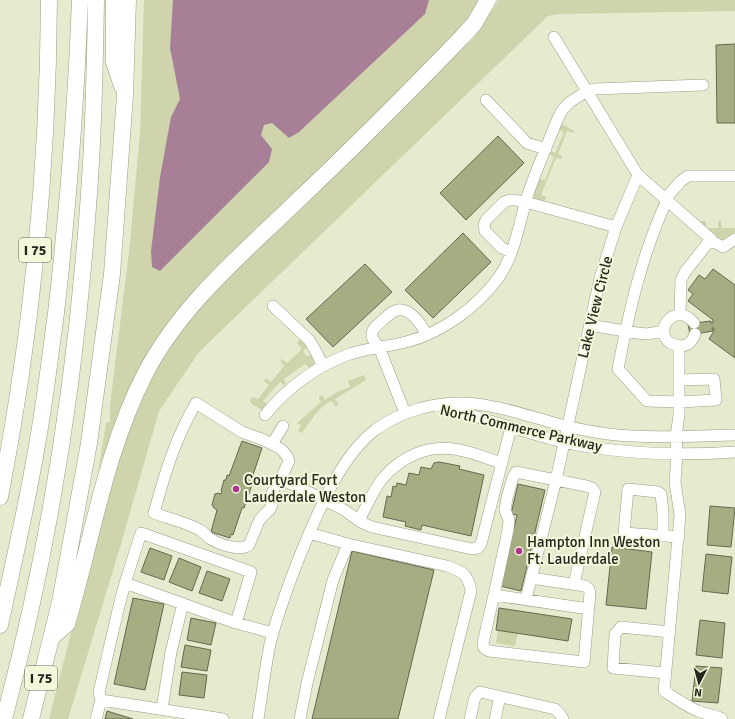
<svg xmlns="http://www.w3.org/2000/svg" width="735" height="719" viewBox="0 0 735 719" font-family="Signika,sans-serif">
<rect width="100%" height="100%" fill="#e6eace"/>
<path fill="#cfd4ac" d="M144 0H479L470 17 456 33 360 129 292 201 181 314 96 486 106 423 110 422V405L129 252 140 133Z
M499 0H735V11L558 14 548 16 199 352 159 411 121 544 68 719H49L121 438 135 401 171 343 216 285 473 39Z
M561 125H564L574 131V133L567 131 558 154 562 156V158L560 159 556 158 541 195 547 197 543 202 534 199 533 195 540 179 545 180 554 157 549 154 550 151 555 153 564 132 557 129Z
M720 220 721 222 722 228H735V232L722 240 699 222 701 221H706V228H718V222Z
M300 339H303L308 347 303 351 307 356 312 355 314 364 309 368 305 364 284 379 286 383 285 386 280 382 263 401 267 404 262 410 253 405 250 402 251 398 253 397 258 399 269 385 264 381 265 379H267L271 382 284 366 280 360 282 359 287 363 302 349 297 343Z
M364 375 366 380 335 399 338 403V405L335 406 332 401C321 404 308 424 302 433L298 431 301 425 297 423 321 402 319 398V396L322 395 325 400 337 392 350 387 348 381Z
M498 630 518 633 515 646 496 643Z"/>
<path fill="#a78097" d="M173 0H429L425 14 299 132 289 138 272 123 264 125 261 135 272 149 269 162 160 271 152 267 151 251 160 177 171 117 180 99 170 48Z"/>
<path fill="#a7ad82" stroke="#64684f" d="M735 44V123H717L716 45Z
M498 136 524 163 466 220 440 193Z
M463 233 491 262 433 318 405 290Z
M365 264 392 292 333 347 306 319Z
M713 269 735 285V358L709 339 714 331V328H712L713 331 690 335 688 324 711 321V323H713V320L688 301 693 294 688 290 699 275 705 279Z
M242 441 262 448 252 478 254 479 244 508H242L233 535 231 534 230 538 211 532 217 510 214 508 212 505 215 494 218 493 221 494 222 492 221 491 224 480H226L227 475 229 476Z
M439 462 460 466 459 469 484 475 471 536 422 525 421 530 405 526 406 522 383 517 387 496 391 497 393 486 396 487 397 483 406 485 409 473 419 475 421 467 431 469 434 463Z
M518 484 545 490 521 591 500 586 517 515 511 514Z
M710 506 735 508 731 547 707 545Z
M612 547 652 552 646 609 606 605Z
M150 548 172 556 164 580 141 572Z
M352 551 434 570 398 719H312Z
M706 554 732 557 728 594 702 591Z
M179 558 201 567 192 591 169 582Z
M207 571 230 579 222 601 199 593Z
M133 598 164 604 145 690 114 684Z
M499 608 572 619 568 641 496 630Z
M191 618 216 623 211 645 187 640Z
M700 620 725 623 722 658 696 655Z
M185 645 211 650 207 671 181 667Z
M696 666 722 668 718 703 692 701Z
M182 672 207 675 204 698 179 695Z
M107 711 133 719H105Z"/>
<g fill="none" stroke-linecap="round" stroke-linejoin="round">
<g stroke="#9a9e84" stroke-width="12">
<path id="minor" d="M554 37 638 175 711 239 685 272 681 280 680 314
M486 100 527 143 546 149
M665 199 681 181 688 176H735
M667 200C642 254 629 311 618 369L647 401 679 402 716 400 714 379 680 380
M710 240 723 247 735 239
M511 252 502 248 485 231 484 225 486 220 504 202 510 200H515L533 204 616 227
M273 306 309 340 314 348 323 366
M694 323C677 301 652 329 670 343 674 345 678 346 682 346 689 345 693 340 695 334
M589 325 637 333 647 334 664 331
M679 346V415L676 436 677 454 675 482 680 515 664 691C675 698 686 706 698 711 706 715 714 714 722 719
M443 408C483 417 522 432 563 442 619 454 677 456 735 452
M405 413 379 347C376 343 371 339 372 334 372 328 379 324 383 320 387 316 392 311 398 310 411 308 422 326 427 335
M265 415C286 389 315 367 347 355 366 348 387 347 406 342 442 333 477 307 499 277 516 252 519 222 528 194 537 168 548 143 558 118L563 109 570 102 587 91 594 89 703 85
M272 444 283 426
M281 479 275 487 271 496 272 505 270 509 263 516 259 521 249 545C241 552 218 544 209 538 206 535 204 532 200 530 188 523 167 518 154 513 165 473 175 439 196 403L242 432 264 440 281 449 287 456 289 461 281 479 325 500 344 510 361 522 372 527 472 549 478 548 481 544 511 427
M359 520C367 506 373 490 383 478 401 457 427 445 454 449 470 451 486 458 501 463
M309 533 348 544 447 566C463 572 468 574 471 591L439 719
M663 536V513L661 494 658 492 628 489 624 533 679 537
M531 578 585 586 589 589 590 593 584 662 489 651 484 648 483 643 494 595 589 609
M125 583 141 533 251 572 236 623
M494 595 508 530 509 520 505 510 507 498 513 477 516 472 586 486 592 488 595 492 574 584
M526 599 556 480 600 278 616 227 638 175
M665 673 613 668 615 634 621 627 670 632
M162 709 171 652 183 603
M96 719 101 700
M223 719 101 700 99 692 118 610 125 583 236 623 273 633
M258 719C262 694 265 669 270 644 278 613 289 583 301 553 318 512 340 457 375 430 400 412 432 402 463 403 492 404 519 413 547 421 566 427 587 431 608 434 650 439 693 436 735 435
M300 719 307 683 333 580 348 544
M470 719 475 697 480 692 555 709 560 714 563 719
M495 719 500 697"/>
</g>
<g stroke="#9a9e84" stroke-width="17">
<path id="highway" d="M114 0V62L122 86
M0 497C32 334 48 166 49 0
M0 625C13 565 27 505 37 445 45 401 50 357 56 313 68 209 76 105 80 0
M52 637 67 624C92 540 105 452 145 374 180 306 240 256 294 204 351 150 407 94 462 37L474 24 488 0
M4 719C50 547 77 371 89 193 94 129 95 64 96 0
M31 719 60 602 89 443 112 274 125 95 128 0"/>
</g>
<use href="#minor" stroke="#fff" stroke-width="11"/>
<use href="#highway" stroke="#fff" stroke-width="16"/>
</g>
<g fill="#ae358a" stroke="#f3f7db" stroke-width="1.5">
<circle cx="236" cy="489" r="4"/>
<circle cx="519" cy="551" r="4"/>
</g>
<g text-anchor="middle" stroke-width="4" stroke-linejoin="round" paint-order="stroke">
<g fill="#f3f7db" stroke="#636555" stroke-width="1">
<rect x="19" y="238" width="32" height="24" rx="3"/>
<rect x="25" y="666" width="32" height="24" rx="3"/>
</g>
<g font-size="14" font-weight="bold" fill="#25271c">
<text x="35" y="255">I 75</text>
<text x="41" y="683">I 75</text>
</g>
<g font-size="15" fill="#25271c" stroke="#f3f7db">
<text transform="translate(595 307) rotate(-76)" y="5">Lake View Circle</text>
<text transform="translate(521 428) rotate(13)" y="5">North Commerce Parkway</text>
</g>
<g font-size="15" fill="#25271c" stroke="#f3f7db" text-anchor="start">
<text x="244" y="485">Courtyard Fort<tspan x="244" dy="17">Lauderdale Weston</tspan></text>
<text x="527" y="547">Hampton Inn Weston<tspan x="527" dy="17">Ft. Lauderdale</tspan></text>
</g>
</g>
<g transform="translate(699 683) rotate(186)" stroke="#f3f7db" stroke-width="3" paint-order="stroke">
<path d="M0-3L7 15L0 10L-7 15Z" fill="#25271c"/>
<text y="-6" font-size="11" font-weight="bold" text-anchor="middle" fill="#25271c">N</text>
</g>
</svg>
